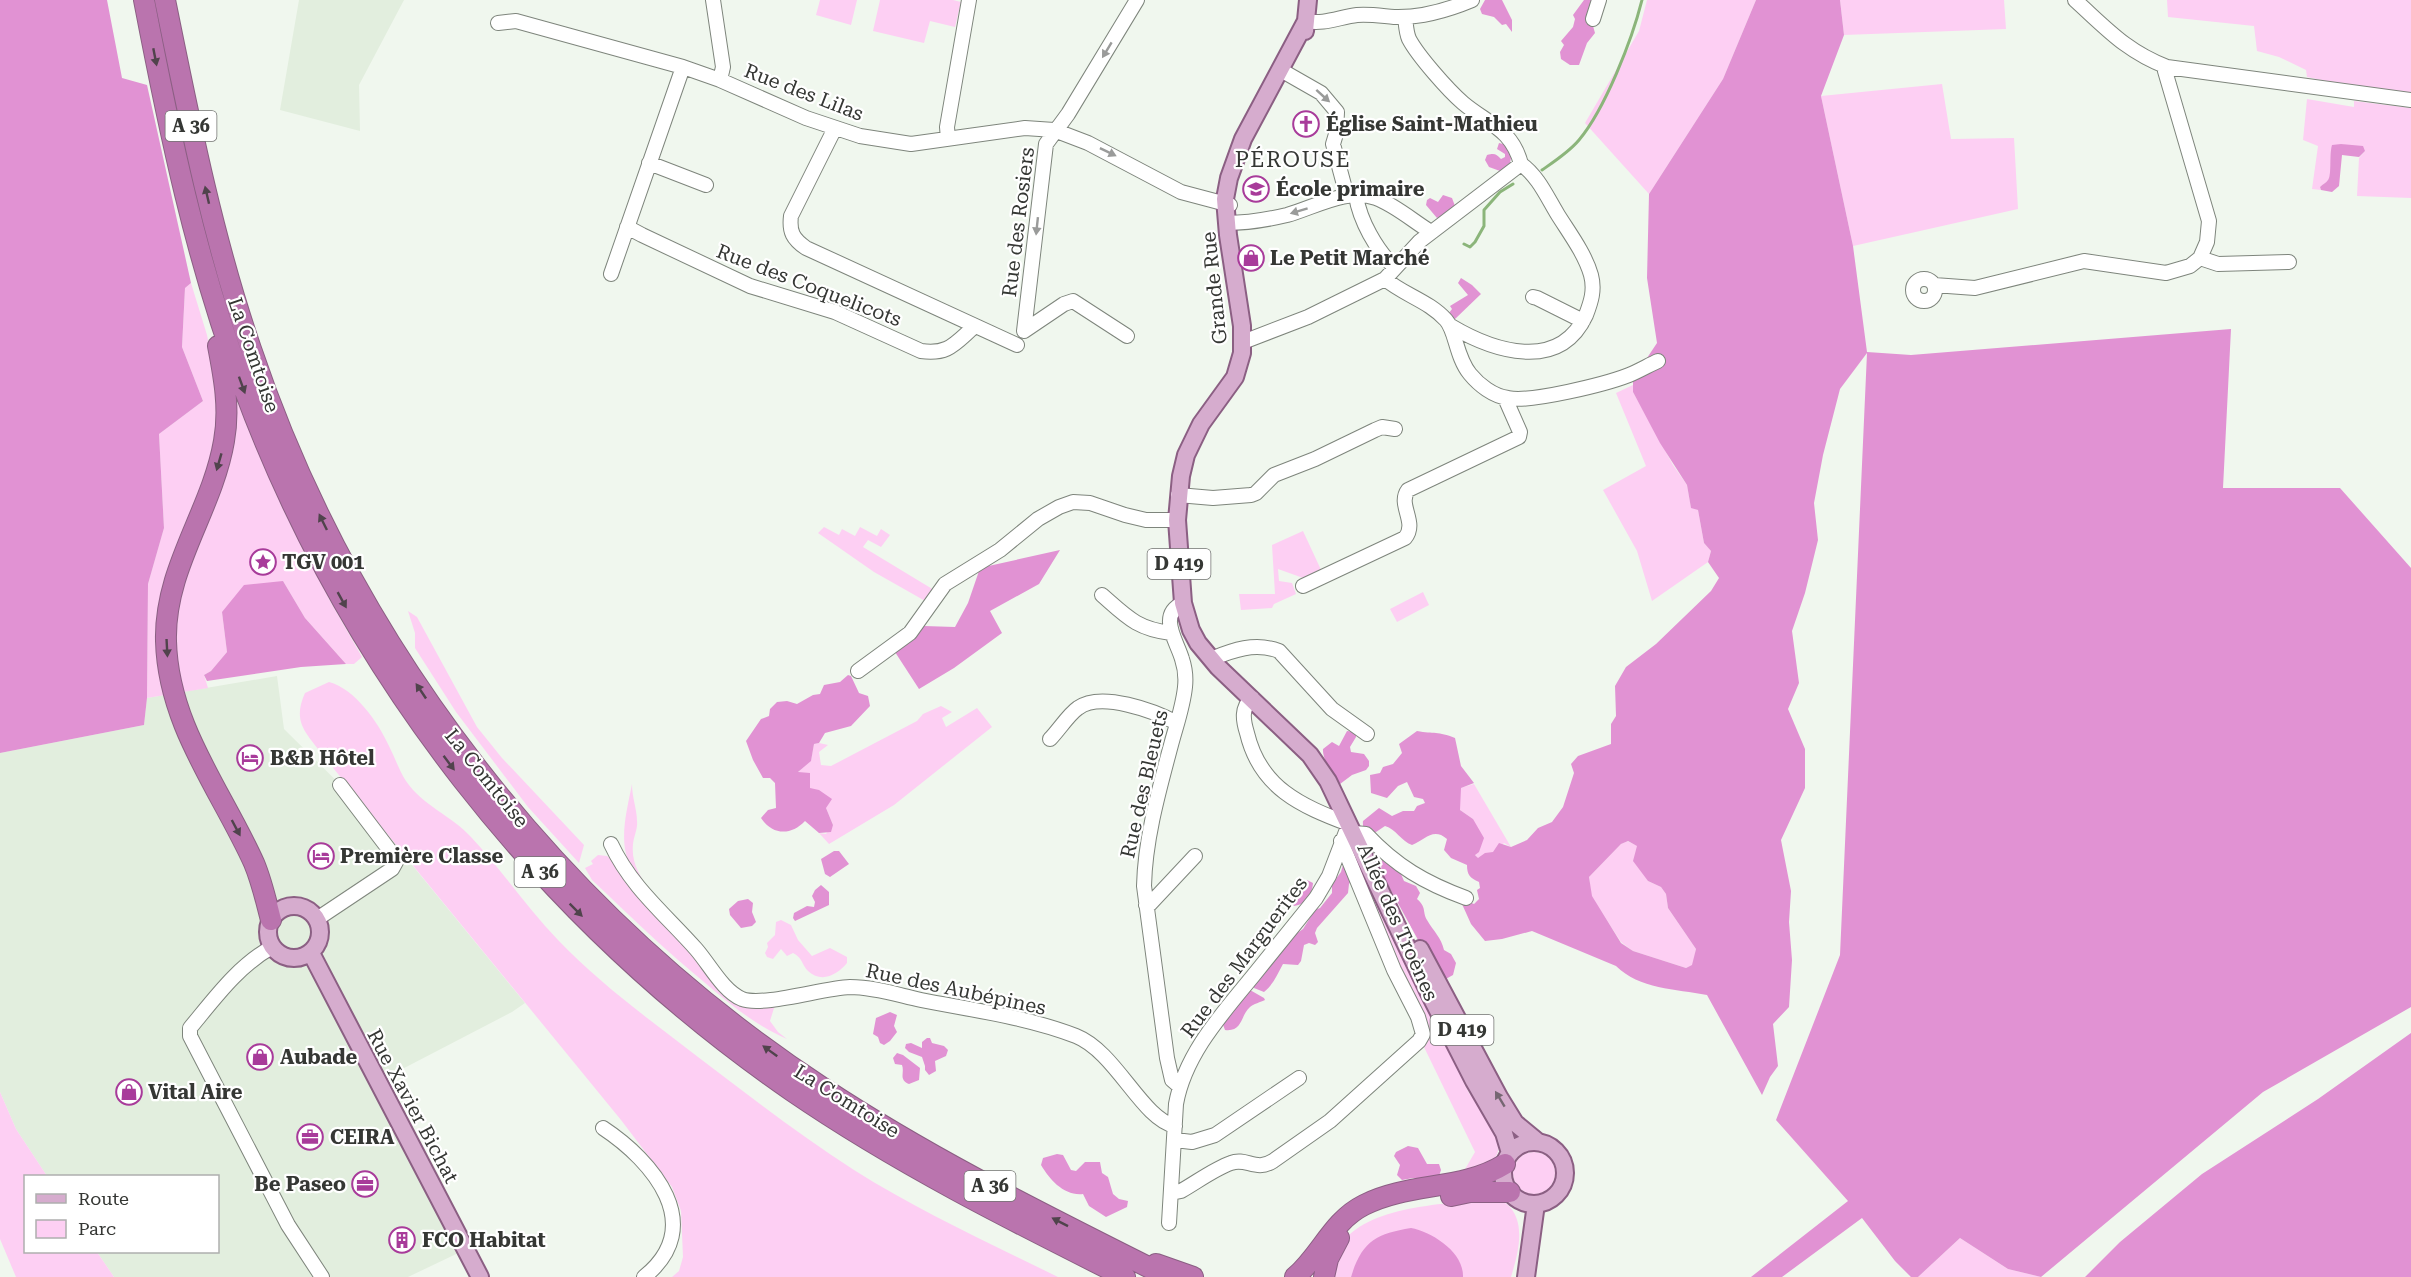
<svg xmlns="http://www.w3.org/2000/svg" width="2411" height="1277" viewBox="0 0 2411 1277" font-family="'Roboto Serif',serif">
<rect width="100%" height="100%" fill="#f0f7ee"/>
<path fill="#e2eede" d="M299 0H404L359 85 360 131 280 110Z
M277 676 284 729 372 816 525 1003 512 1012 385 1078 473 1246 408 1277H114L97 1252H218V1176H47L16 1129 0 1092V753L144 725 147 698Z"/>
<path fill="#fdcff3" d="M820 0H857L851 25 816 15Z
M880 0H953L961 2 955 27 930 21 924 43 873 31Z
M1647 0H1756L1723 79 1649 194 1585 123 1639 31Z
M1840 0H2004L2006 29 1844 35Z
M2167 0H2411V93L2359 88 2307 77 2306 70 2279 57 2257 51 2254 26 2168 17Z
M1942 84 1951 139 2014 138 2018 209 1853 246 1821 96Z
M2307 99 2354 107V101L2411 108V198L2357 196 2359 158 2365 151 2341 144 2328 181 2320 187 2321 190 2312 189 2318 146 2303 140Z
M191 283 207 335 220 400 238 404 329 599 362 657 354 664H346L305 618 283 581 222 612 227 652 211 671 204 675 208 688 147 698 148 584 164 528 159 434 203 401 182 347 185 288Z
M1633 385V392L1673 465 1687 485 1691 507 1698 510 1704 543 1711 551 1708 562 1652 601 1637 551 1603 490 1646 466 1616 393Z
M824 527 839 535 842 529 855 536 860 527 877 536 881 529 890 535 881 547 868 540 863 547 934 590 927 602 874 572 818 533Z
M1303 531 1322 572 1306 579 1278 569 1279 581 1292 583 1296 594 1274 604 1272 608 1241 610 1239 594H1275L1272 545Z
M1423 592 1429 605 1397 622 1390 609Z
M408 611 417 617 477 727 502 758 584 845 579 863 528 807 456 712 415 648V633Z
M329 682C355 689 378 722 389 746 395 758 399 770 406 781 422 805 452 816 471 837 502 870 527 908 558 940 600 984 650 1020 698 1057 749 1096 800 1135 854 1170 919 1211 989 1243 1058 1277H672L679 1271 683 1257 681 1211 672 1187 621 1120 325 758C308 734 291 724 305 693Z
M941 706 952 712 942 718 946 727 977 708 992 727 894 805 829 844 819 833 826 834 833 825 826 808 797 773 811 760 814 744 819 743 828 745 819 752 821 765 831 766 917 721 923 714Z
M632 784C632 798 637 809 637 821 638 828 634 836 633 844 631 863 640 876 650 891 644 884 636 877 632 869 617 843 627 811 632 784Z
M1474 784 1511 847 1504 843 1494 852 1478 859 1475 854 1473 819 1460 810V788Z
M1627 841 1638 846 1648 881 1661 887 1666 894 1668 908 1696 949 1693 965 1686 968 1633 951 1621 942 1591 896 1589 877 1621 844Z
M1354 851 1454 1051 1451 1056 1470 1095 1476 1096C1484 1112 1512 1147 1491 1161 1484 1166 1472 1168 1464 1171L1475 1152 1424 1047 1429 1032 1356 872 1350 854Z
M598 855 607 856 613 861 744 1006 755 1008 780 1003 774 1008 770 1021 778 1032 787 1039C755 1025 731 1005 704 982 665 950 629 915 592 880L585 868 593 864 591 861Z
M781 920 791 925 798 940 812 956 830 948 847 957V963C838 974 822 984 808 971 802 965 802 957 793 953L787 956 781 949 773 959 767 957 765 953 768 947 767 943 775 935 776 922Z
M0 1092 16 1129 47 1176H26V1252H97L114 1277H16L0 1239Z
M1513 1173a21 21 0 1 1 42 0a21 21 0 1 1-42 0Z
M1499 1199C1529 1214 1519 1251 1511 1277H1463V1273L1358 1259 1351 1277H1329C1333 1267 1336 1251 1343 1242 1371 1204 1455 1203 1499 1199Z
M1960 1238 2008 1269 2041 1277H1918Z"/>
<path fill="#e192d3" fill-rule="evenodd" d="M0 0H107L122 78 147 85 191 283 185 288 182 347 203 401 159 434 164 528 148 584 147 698 144 725 0 753Z
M1485 0H1502L1512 20V32L1506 24 1502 25 1494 17 1482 14 1480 9Z
M1584 0H1595L1593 10 1586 23 1593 26 1595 33 1587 43 1579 65H1570L1561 59 1560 52 1564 45 1561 41 1573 27 1575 19 1573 15Z
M1756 0H1840L1844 35 1821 96 1853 246 1867 352 1911 355 2231 329 2223 488H2340L2411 568V1007L2263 1092 2041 1277 2008 1269 1960 1238 1918 1277H1911L1895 1261 1862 1218 1782 1277H1751L1848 1201 1776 1120 1840 955 1867 353 1840 389 1823 455 1814 503 1818 540 1805 593 1792 631 1799 683 1788 709 1805 749V788L1781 840 1791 891 1789 922 1792 960 1789 1007 1773 1024 1778 1066 1770 1077 1762 1095 1707 995C1676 989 1639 989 1616 966L1532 931 1502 939 1485 941 1471 924 1462 904 1469 902 1474 904 1479 899 1477 890 1480 888 1479 882C1470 878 1467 875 1467 865L1451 858 1444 850 1447 839C1433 827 1425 840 1412 845 1401 841 1396 829 1385 826L1373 834C1366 832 1362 829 1363 821L1379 808 1392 816 1403 811H1414L1417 806 1425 803 1423 799 1414 797 1407 782 1398 786 1387 798 1371 793 1370 775 1380 773 1383 767 1393 764 1402 753 1399 744 1417 731C1434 734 1438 731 1455 738L1461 766 1474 783 1461 788 1460 810 1473 819 1484 838 1479 852 1475 855 1478 858 1485 853 1493 852 1499 843 1511 847 1527 840 1538 828 1552 822 1563 807 1574 773 1571 764 1578 756 1611 744V724L1616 716 1615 686 1626 667 1656 644 1711 591 1719 578 1708 562 1711 551 1704 543 1698 510 1691 508 1687 485 1660 443 1633 392V379L1657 343 1647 278 1649 194 1723 79ZM1628 841 1637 846 1633 861 1648 881 1661 887 1666 894 1668 908 1696 949 1692 965 1686 968 1633 951 1621 943 1592 896 1589 877 1621 844Z
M1499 143 1507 145 1512 153 1510 163 1500 171 1489 167 1485 160 1487 155C1495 153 1496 154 1501 159L1505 157V154L1497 149Z
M2341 144 2363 146 2365 151 2359 157 2342 155 2339 186 2332 192 2321 190 2320 187C2323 184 2326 183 2328 180 2332 175 2329 155 2332 145Z
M1443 195 1452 198 1455 206 1443 216 1437 218 1426 205 1427 200 1430 198 1438 202Z
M1461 278 1472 285 1481 294 1455 319 1451 317 1449 313 1452 309 1450 306 1468 295 1458 283Z
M1060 550 1039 584 990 611 1002 633 954 668 919 689 895 652 924 626 955 627 968 603 979 571 984 567Z
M283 581 305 618 346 664 301 667 207 681 204 675 211 671 227 652 222 612 244 585Z
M848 675 851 676 859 693 868 696 870 706 851 726 825 733 819 743 814 744 811 761 798 772 810 773V788L819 790 832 799 826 808 833 825 831 832 819 833 805 821C791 836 772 835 761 818L768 810 776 808 775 783 770 778H763L753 760 746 741 761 719 769 716 770 709 777 702 787 701 797 704 813 695 820 694 824 685 840 682Z
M1347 731 1356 732V737L1350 747 1351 752 1364 754 1369 761V766L1366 770 1352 775 1340 784C1333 779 1322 758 1323 749L1332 742 1339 746Z
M834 851H839L849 864 830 877 825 874 821 859Z
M1382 858 1398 867 1404 881 1416 886 1420 893 1417 899C1427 908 1422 911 1427 920 1434 932 1441 937 1444 950L1451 954 1456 963 1453 975 1444 980 1435 971 1381 872Z
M1344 861 1352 879 1349 884 1348 893 1317 928 1315 933 1318 942 1315 945 1309 943 1304 945 1301 961 1298 965 1283 964C1277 975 1273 985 1264 992L1254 988 1252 983 1293 936 1303 929 1315 910 1320 908 1332 893V884L1341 872Z
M1296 880H1307L1313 883C1312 896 1304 907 1290 906L1288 898 1296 893Z
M821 885 829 892V905L795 921 793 918 794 913 807 906 814 907 815 902 812 896 815 890Z
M748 899 753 903 752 912 756 922 752 926 741 928 730 915 729 909 738 901Z
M1250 990 1264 998 1265 1000C1261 1002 1253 1004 1250 1007 1240 1016 1243 1032 1225 1030L1222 1022 1247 992Z
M890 1012 897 1015 894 1026 897 1032 890 1041 884 1045 880 1043 878 1037 873 1034 876 1018Z
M2411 1033V1277H2085L2120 1242 2202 1174 2318 1099Z
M927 1038H930L932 1043 944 1046 948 1050 946 1056 935 1061 936 1071 929 1075 925 1070V1066L922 1057 909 1052 905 1048 906 1044 911 1043 922 1048V1042Z
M897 1053 903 1055 920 1068 919 1080 909 1084C898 1079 905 1073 902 1065L895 1064 893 1058Z
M1408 1146 1418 1148 1427 1164H1439L1441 1170 1439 1176 1434 1178 1431 1176 1424 1180 1413 1178 1402 1180 1397 1175 1400 1165 1394 1156 1396 1152Z
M1057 1154 1063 1155 1071 1170 1076 1171 1085 1162H1100L1102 1173 1108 1177 1113 1194 1119 1199 1128 1201 1127 1207 1106 1217 1089 1206 1083 1194C1064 1196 1050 1180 1041 1165L1043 1158Z
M1411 1228C1432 1232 1464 1252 1463 1277H1351C1362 1241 1376 1234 1411 1228Z"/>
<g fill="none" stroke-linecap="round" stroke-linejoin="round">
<path stroke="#8bb57a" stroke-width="3" d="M1542 170C1555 161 1569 152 1579 140 1605 109 1632 40 1642 0
M1464 244 1470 247 1475 242 1484 226V210L1500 192 1513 184"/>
<g stroke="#7e857c" stroke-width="16">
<path id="minor" d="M713 0 723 67 720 80
M2075 0C2107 29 2126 51 2167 67L2411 100
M1405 17C1406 24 1406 32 1409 39 1418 56 1448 90 1463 103 1488 124 1512 129 1521 164
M1593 19 1599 0
M1306 21C1323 25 1340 17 1357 15 1370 14 1382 16 1394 17 1421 18 1448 10 1472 0
M498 23 516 21 683 67 720 80 806 118 860 136 911 144 1025 128 1054 130 1088 143 1181 192 1230 205
M1286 73 1321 93 1337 112 1336 134 1333 144 1347 196
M835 128 791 216C789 232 793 239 806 248L1017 345
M948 139 947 127 969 0
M649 163 706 185
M1356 196C1360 221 1376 249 1394 267
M1227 223C1248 223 1266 220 1287 215 1313 208 1348 187 1376 198 1395 205 1413 221 1431 232
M627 227 642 235 750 286 835 312 921 351C949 355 955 343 975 326
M2200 258 2218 264 2289 262
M611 274 683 67
M1913 290a11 11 0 1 1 22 0a11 11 0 1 1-22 0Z
M1385 279C1404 295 1429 301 1446 320 1456 331 1456 357 1470 374 1479 385 1493 396 1508 398 1530 403 1606 384 1629 375 1639 371 1649 365 1658 361
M1934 285 1975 288 2084 261 2166 273 2190 266 2200 258 2207 242 2209 221 2165 71 2167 67
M1533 297 1537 298 1583 321
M1451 326C1493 351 1559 373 1586 315 1591 302 1595 290 1591 275 1585 254 1570 234 1558 215 1547 197 1538 176 1521 164
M1024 331 1046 144 1068 114 1137 0
M1024 331 1064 304 1073 301 1127 336
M1243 342 1308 317 1385 279 1420 241 1521 164
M1178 495 1213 498 1251 495 1256 493 1274 475 1315 459 1375 430 1382 427 1395 429
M1303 586 1405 538C1418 522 1397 505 1408 490L1519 437 1520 432 1505 398
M1102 595C1127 617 1137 629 1171 633
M1211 659C1233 650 1255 642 1279 651L1332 709 1367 734
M858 671 910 633 945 584 1000 550 1038 519 1059 507 1073 502 1090 503 1125 515 1146 520H1177
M1050 739C1058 731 1069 714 1078 708 1101 691 1154 711 1177 723
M1354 833 1366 834C1396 866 1425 883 1466 898
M611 844C631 887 666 915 696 949 710 965 723 991 742 999 763 1007 823 988 850 987 874 987 898 995 921 1000 972 1010 1027 1017 1076 1036 1116 1052 1142 1119 1175 1126
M1146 905 1150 904 1195 856
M317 919 392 869 397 860 340 785
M272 947C238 966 215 998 190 1028V1036L288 1225 322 1277
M1179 1086 1172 1080 1167 1058 1144 886C1145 839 1159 790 1171 745 1176 726 1183 707 1185 687 1186 678 1185 668 1182 659 1177 641 1157 615 1183 603
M603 1128C653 1161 708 1226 644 1277
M1175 1140 1192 1142 1215 1135 1299 1078
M1171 1193 1181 1191C1197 1182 1214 1169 1231 1163 1246 1157 1256 1172 1273 1161L1330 1121 1419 1041 1423 1034 1418 1017 1394 970 1341 841
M1169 1223 1176 1104C1185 1054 1222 1014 1253 976 1274 950 1295 924 1316 898L1329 876 1349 824C1301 806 1260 788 1247 733 1243 720 1241 708 1252 698"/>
</g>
<g stroke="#8b5f83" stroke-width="20">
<path id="major" d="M1306 21 1243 139 1229 178 1225 199 1228 235 1242 326V353L1235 377 1201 424 1186 455 1181 476 1177 520 1183 603 1191 630 1198 643 1218 667 1310 755 1328 781 1429 993 1474 1081 1504 1133 1510 1153
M1305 31 1308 0
M268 932a26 26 0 1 1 52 0a26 26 0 1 1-52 0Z
M1420 949 1499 1097 1515 1123 1538 1142
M311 953 480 1277
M1503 1173a31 31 0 1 1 62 0a31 31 0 1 1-62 0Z
M1526 1277 1536 1204"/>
</g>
<g stroke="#8b5f83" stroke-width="22">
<path id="highway" d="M144 0C169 130 196 261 243 386 348 671 542 918 792 1091 897 1163 1011 1220 1125 1277
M165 0C189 118 212 236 251 349 352 649 558 914 823 1088 932 1160 1051 1218 1168 1277
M218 346C224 377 230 409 224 441 212 511 164 568 166 641 168 725 221 790 254 863 262 882 266 901 271 920
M1451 1196 1470 1192H1510
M1156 1264 1193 1277
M1295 1277C1321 1255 1332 1221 1364 1205 1409 1182 1462 1191 1505 1164
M1324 1277 1328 1259 1339 1238"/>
</g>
<use href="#minor" stroke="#fff" stroke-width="14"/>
<use href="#major" stroke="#d6acce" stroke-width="16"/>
<use href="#highway" stroke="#ba74ae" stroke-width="20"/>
</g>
<defs><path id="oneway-solid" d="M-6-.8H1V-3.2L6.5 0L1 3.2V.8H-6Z" transform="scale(1.5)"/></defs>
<g fill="#9a9b9a">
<use href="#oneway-solid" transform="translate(1107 50) rotate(121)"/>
<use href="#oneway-solid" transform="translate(1323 96) rotate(42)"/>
<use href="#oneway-solid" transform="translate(1108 152) rotate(26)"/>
<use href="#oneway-solid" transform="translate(1299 211) rotate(163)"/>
<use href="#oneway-solid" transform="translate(1037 226) rotate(96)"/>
</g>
<g fill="#50434c">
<use href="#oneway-solid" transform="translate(155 57) rotate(79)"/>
<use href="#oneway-solid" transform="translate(207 195) rotate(-103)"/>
<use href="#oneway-solid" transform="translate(242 385) rotate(70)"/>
<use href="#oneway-solid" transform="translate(219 462) rotate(106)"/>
<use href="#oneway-solid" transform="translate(323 522) rotate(-116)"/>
<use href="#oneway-solid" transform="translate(342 600) rotate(61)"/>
<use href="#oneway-solid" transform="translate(167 648) rotate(87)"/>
<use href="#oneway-solid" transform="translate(421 691) rotate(-124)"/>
<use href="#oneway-solid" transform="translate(449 763) rotate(53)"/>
<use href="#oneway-solid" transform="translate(236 828) rotate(62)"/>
<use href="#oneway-solid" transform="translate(576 910) rotate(45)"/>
<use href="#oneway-solid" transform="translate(770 1051) rotate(-144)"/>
<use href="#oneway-solid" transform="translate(1060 1222) rotate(-153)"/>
</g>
<use fill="#756672" href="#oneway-solid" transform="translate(1500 1099) rotate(-121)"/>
<defs>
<g id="church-ring" transform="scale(1.35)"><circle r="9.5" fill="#fff" stroke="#a83b9a" stroke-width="1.5"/><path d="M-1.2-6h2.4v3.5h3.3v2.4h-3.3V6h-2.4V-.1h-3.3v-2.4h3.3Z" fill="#a83b9a"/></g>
<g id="school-ring" transform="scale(1.35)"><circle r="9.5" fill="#fff" stroke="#a83b9a" stroke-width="1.5"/><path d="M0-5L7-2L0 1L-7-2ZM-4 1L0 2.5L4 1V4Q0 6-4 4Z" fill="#a83b9a"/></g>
<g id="shop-ring" transform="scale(1.35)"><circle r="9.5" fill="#fff" stroke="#a83b9a" stroke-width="1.5"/><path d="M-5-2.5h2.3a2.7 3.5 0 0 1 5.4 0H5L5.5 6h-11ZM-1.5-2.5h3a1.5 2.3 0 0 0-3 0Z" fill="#a83b9a"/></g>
<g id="sight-ring" transform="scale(1.35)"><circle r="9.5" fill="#fff" stroke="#a83b9a" stroke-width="1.5"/><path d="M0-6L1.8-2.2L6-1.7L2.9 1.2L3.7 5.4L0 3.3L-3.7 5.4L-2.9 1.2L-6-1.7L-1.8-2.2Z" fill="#a83b9a"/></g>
<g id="hotel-ring" transform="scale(1.35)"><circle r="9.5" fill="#fff" stroke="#a83b9a" stroke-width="1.5"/><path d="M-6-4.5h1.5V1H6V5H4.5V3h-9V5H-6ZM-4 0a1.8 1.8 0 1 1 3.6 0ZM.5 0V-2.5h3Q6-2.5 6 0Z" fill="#a83b9a"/></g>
<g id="office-ring" transform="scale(1.35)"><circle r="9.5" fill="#fff" stroke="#a83b9a" stroke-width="1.5"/><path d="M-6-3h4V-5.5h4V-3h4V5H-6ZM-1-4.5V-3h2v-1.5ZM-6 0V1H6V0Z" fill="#a83b9a"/></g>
<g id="building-ring" transform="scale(1.35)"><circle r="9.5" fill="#fff" stroke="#a83b9a" stroke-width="1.5"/><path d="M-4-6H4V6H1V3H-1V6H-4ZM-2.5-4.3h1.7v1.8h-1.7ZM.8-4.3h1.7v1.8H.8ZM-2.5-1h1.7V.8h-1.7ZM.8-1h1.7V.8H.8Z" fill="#a83b9a"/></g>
</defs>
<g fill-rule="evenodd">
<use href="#church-ring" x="1306" y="124"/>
<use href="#school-ring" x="1256" y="189"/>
<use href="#shop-ring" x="1251" y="258"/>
<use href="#sight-ring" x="263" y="562"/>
<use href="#hotel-ring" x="250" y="758"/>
<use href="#hotel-ring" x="321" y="856"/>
<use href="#shop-ring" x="260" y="1057"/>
<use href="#shop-ring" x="129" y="1092"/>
<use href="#office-ring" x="310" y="1137"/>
<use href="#office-ring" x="365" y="1184"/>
<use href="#building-ring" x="402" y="1240"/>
</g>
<g text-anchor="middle" stroke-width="4.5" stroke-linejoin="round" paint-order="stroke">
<g fill="#fff" stroke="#727371" stroke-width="1.5">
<rect x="165.5" y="111" width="51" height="30" rx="4.5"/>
<rect x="1147.5" y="549" width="63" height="30" rx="4.5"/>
<rect x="514.5" y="857" width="51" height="30" rx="4.5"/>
<rect x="1430.5" y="1015" width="63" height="30" rx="4.5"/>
<rect x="964.5" y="1171" width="51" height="30" rx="4.5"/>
</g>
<g font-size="18" font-weight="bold" fill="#353734">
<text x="191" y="132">A 36</text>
<text x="1179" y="570">D 419</text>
<text x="540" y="878">A 36</text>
<text x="1462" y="1036">D 419</text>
<text x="990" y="1192">A 36</text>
</g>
<g font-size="20" fill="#353734" stroke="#fff">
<text transform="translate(804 92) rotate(21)" y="7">Rue des Lilas</text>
<text transform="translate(1018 222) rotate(-83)" y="7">Rue des Rosiers</text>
<text transform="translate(809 285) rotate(21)" y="7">Rue des Coquelicots</text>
<text transform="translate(1214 288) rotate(-96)" y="7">Grande Rue</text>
<text transform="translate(254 355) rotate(71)" y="7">La Comtoise</text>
<text transform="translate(487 778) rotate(51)" y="7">La Comtoise</text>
<text transform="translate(1144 784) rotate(-77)" y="7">Rue des Bleuets</text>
<text transform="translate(1398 922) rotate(66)" y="7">Allée des Troènes</text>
<text transform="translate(1244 957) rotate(-53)" y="7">Rue des Marguerites</text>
<text transform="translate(956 989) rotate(12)" y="7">Rue des Aubépines</text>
<text transform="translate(847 1101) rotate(32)" y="7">La Comtoise</text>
<text transform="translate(413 1106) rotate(62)" y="7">Rue Xavier Bichat</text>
</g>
<g font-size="20" font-weight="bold" fill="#353734" stroke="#fff" text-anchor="start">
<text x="1326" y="131">Église Saint-Mathieu</text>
<text x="1276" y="196">École primaire</text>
<text x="1270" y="265">Le Petit Marché</text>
<text x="282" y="569">TGV 001</text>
<text x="270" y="765">B&amp;B Hôtel</text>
<text x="340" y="863">Première Classe</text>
<text x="280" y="1064">Aubade</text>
<text x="148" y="1099">Vital Aire</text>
<text x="330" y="1144">CEIRA</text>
<text x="346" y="1191" text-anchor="end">Be Paseo</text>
<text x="422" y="1247">FCO Habitat</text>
</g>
<g font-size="22" letter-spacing="1.5" fill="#353734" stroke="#fff">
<text x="1293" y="167">PÉROUSE</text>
</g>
</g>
<rect x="24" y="1175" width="195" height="78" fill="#ffffff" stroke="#aeafae" stroke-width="1.5"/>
<rect x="36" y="1194" width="30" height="9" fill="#d6acce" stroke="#aeafae" stroke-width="1.5"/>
<text x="78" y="1205" font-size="18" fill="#353734">Route</text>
<rect x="36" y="1220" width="30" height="18" fill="#fdcff3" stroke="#aeafae" stroke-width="1.5"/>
<text x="78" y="1235" font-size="18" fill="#353734">Parc</text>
</svg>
